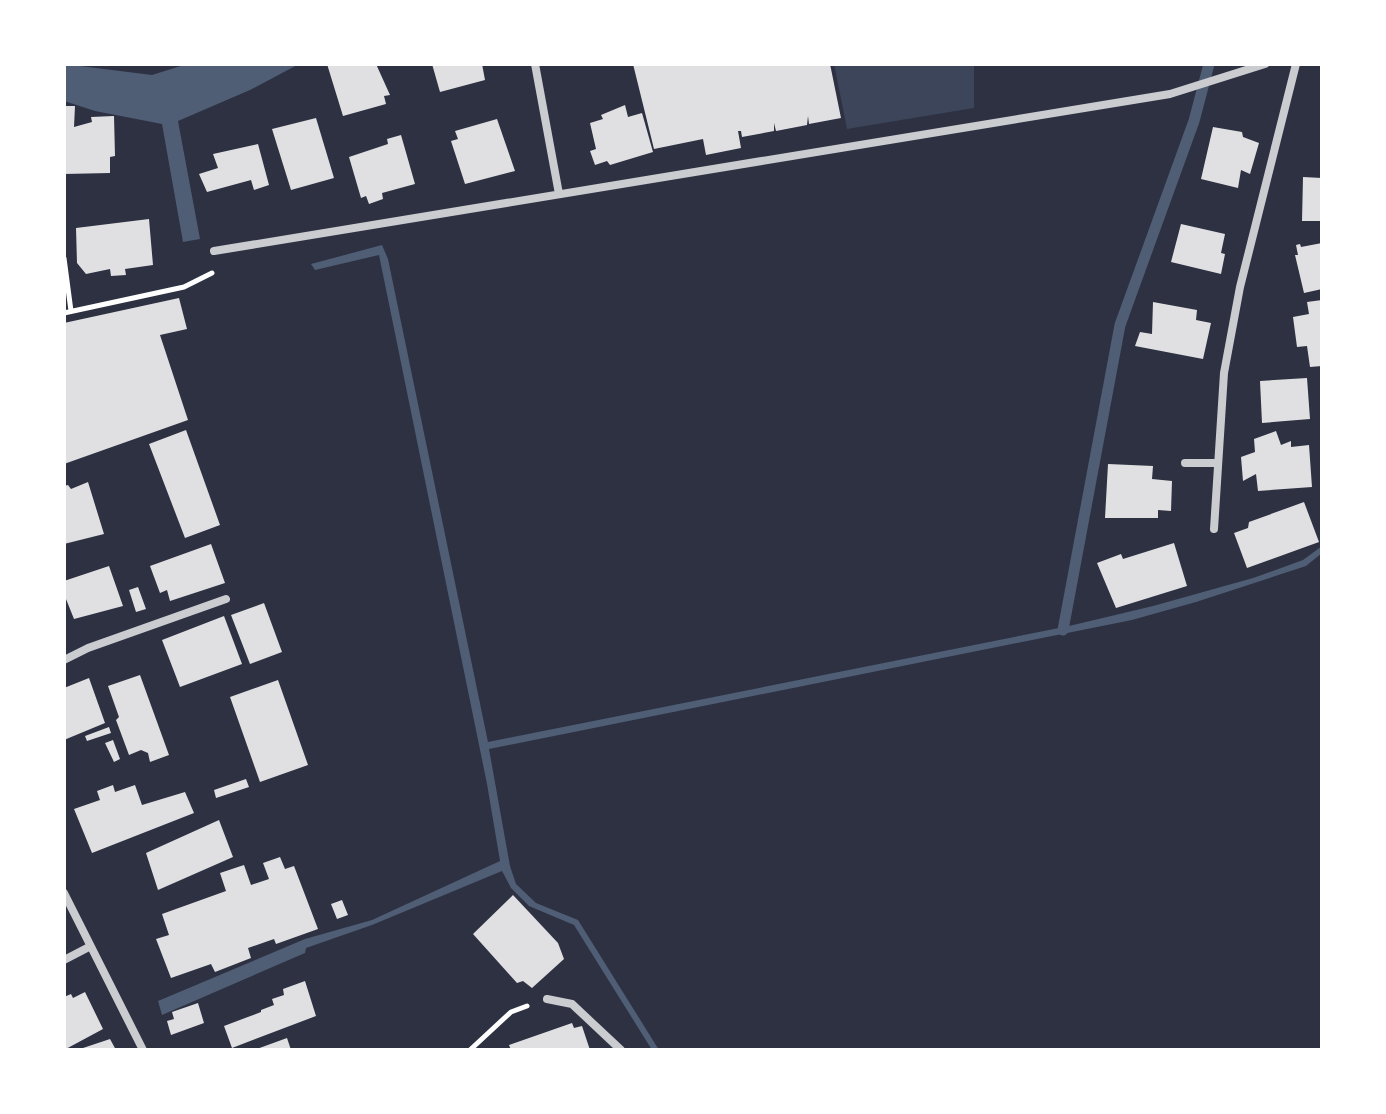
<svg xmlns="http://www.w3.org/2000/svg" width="1386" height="1114" viewBox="0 0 1386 1114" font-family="Arial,sans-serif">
<rect width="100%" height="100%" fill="#2d3142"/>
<path fill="#3c4559" d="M834 64H974V108L847 129Z"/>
<path fill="#4f5d75" d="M64 64 152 75 187 64H299L250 90 178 121 200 239 183 242 162 124 95 111 64 101Z
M382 245 388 259 488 742 1069 626 1153 606 1253 578 1303 560 1322 546V553L1306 566 1196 602 1132 620 489 749 510 866 516 884 536 903 578 920 659 1050H652L574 925 529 906 511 888 502 871 372 925 306 948 305 953 162 1015 158 1001 305 939 372 920 500 861 487 784 379 255 315 270 311 264Z"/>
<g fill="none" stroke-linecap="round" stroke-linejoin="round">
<path stroke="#4f5d75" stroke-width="11" d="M1063 630 1120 325 1194 121 1209 64"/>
</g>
<path fill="#e0e0e3" d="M327 64H376L390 95 384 96 386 104 343 116Z
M432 64H482L485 80 440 92Z
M633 64H830L841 118 809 124 808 116 807 125 776 131 774 123V131L742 137 741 131H738L741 148 706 155 703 139 654 149Z
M625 105 628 117 642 113 653 152 610 165 607 161 595 165 590 151 596 149 590 123 603 119 601 115Z
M64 106H75L74 127 92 122 91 117 114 116 115 156 110 157V173L64 174Z
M316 118 334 178 291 190 272 129Z
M497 119 515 171 465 184 451 141 458 139 455 131Z
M1213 127 1242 132 1243 137 1259 143 1250 174 1241 170 1238 188 1201 179Z
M401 135 415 184 382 193 383 199 369 204 366 196 361 198 349 157 388 144 387 139Z
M258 144 269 185 254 190 251 180 207 192 199 174 218 168 213 154Z
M1303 177 1322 178V221H1302Z
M149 219 153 265 125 269 126 275 111 276 110 269 86 274 77 263 76 228Z
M1181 224 1225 234 1221 253 1225 254 1221 274 1171 262Z
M1322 243V289L1304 293 1295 255H1298L1296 245 1300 244 1301 247Z
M179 298 187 329 160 335 188 420 64 464V323Z
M1322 300V366L1310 367 1307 346 1297 347 1293 317 1309 314 1307 302Z
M1153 302 1197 310 1196 320 1211 323 1203 359 1135 346 1140 332 1152 334Z
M1307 378 1310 419 1262 423 1260 381Z
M186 430 220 525 185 538 149 444Z
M1276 431 1281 445 1291 441V447L1309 445 1312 487 1258 491 1256 474 1243 481 1241 457 1255 452 1254 439Z
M1108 464 1153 466 1152 479 1172 481 1171 511 1158 510V518H1105Z
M88 482 104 534 64 544V486L68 485 71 489Z
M1304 502 1319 542 1247 568 1234 533 1248 528 1249 522Z
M1174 543 1187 586 1116 608 1097 563 1121 554 1123 559Z
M211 544 225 583 170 601 167 590 160 593 150 566Z
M109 566 123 606 74 619 64 594V581Z
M138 587 146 609 136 612 129 590Z
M264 603 282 652 250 664 231 615Z
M224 616 242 664 180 687 162 640Z
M140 675 169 755 150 762 148 753 141 750 129 755 116 720 119 717 108 686Z
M89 678 105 723 64 740V688Z
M278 680 308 765 260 782 230 697Z
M109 727 111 733 87 741 85 736Z
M113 740 120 759 114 762 105 743Z
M246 779 249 787 216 798 214 790Z
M113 785 115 792 135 785 142 805 185 792 194 813 92 853 74 809 100 800 97 791Z
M219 820 233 857 158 890 146 853Z
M280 857 285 869 294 866 318 929 276 944 274 939 248 948 251 958 215 972 211 964 171 978 156 939 169 935 162 914 226 891 220 873 244 865 251 885 269 879 263 863Z
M513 895 558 943 564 959 532 988 523 981 517 983 473 934Z
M342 900 348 915 337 919 331 904Z
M305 981 316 1016 232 1048 224 1026 261 1012V1010L274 1005 272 999 284 995 283 989Z
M85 992 103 1029 64 1050V997L71 994 73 998Z
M198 1003 204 1023 171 1035 167 1021 174 1019 172 1012Z
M572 1023 574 1028 582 1026 590 1050H511L509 1045Z
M287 1038 291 1050H254Z
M110 1039 116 1050H81L80 1049Z"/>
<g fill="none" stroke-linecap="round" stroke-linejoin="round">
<path stroke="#fff" stroke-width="5" d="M64 258 71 311
M64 313 184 287 212 273
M470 1050 511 1012 527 1006"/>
<path stroke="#caccd0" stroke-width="8" d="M535 64 559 194
M214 251 1170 94 1265 64
M1185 463H1217
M1214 529 1224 373 1240 287 1296 64
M64 660 88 648 226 599
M64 893 143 1050
M64 960 89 947
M547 999 572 1004 621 1050"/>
</g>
<rect width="1386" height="1114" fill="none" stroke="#ffffff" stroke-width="132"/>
</svg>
